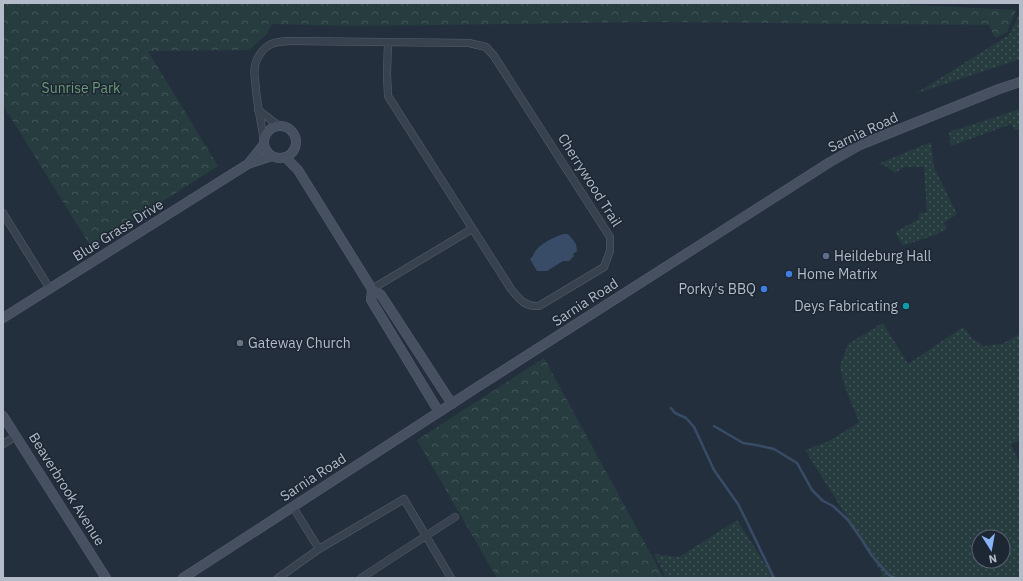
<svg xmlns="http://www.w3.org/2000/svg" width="1023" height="581" viewBox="0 0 1023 581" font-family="'IBM Plex Sans',sans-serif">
<defs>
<pattern id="grass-dots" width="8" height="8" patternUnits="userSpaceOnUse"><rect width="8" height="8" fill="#263c3f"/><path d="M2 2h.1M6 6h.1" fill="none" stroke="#435659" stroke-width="1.8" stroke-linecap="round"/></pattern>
<pattern id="forest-crowns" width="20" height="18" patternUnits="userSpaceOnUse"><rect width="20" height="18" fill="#263c3f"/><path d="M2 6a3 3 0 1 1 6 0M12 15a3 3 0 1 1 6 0" fill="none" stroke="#435659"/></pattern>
</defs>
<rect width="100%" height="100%" fill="#242f3e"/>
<path fill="url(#grass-dots)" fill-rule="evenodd" d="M1020 13V59L915 94 1009 35Z
M1020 109V129L1015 130 1011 124 951 146 949 132Z
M931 142 934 167 957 214 944 223 947 229 937 234 903 246 895 232 919 219V213H927L924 167H904L895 173 886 166 878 164Z
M883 323 908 364 963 327 973 339 984 346 1002 344 1020 334V440L1011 445 1020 464V578H881L882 573 805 450 829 441 859 422 844 385 840 366 848 344ZM979 537H1003V561H979Z
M737 520 774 578H666L654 554 679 557Z"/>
<path fill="url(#forest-crowns)" d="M3 3H873L1016 10 1007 32 995 38 989 25 649 22 353 26 272 24 266 35 249 50 148 51 218 166 91 247 3 105Z
M544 358 664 578H497L417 440Z"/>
<path fill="#394c67" d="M564 234H568C573 241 577 242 577 251L573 254 574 256 569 261H563L547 271H537L530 259 533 256C535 246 555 236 564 234Z"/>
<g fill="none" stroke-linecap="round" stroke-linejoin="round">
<path stroke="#394c67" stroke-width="2.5" d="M671 408 675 413 686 418 694 427 714 470 738 504 746 520 774 578
M714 426 743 443 756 445 774 449 797 463 812 490 823 501 833 506 848 520 862 540 872 556 890 576 895 578"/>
<g stroke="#565f6c" stroke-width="8">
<path id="street" d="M258 110 279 126
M264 140C261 124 258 108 256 91 256 83 253 74 255 66 256 58 263 48 271 44 277 42 285 41 292 41L469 43 486 47 494 56 610 237V251L604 267 539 306C525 307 520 300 511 289L388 96 387 74 388 42
M3 213 50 289
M372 289 472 229
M3 444 16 436
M293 507 319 549
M278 578 319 549 404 499 451 578
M361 578 455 517"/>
</g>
<g stroke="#565f6c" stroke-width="10">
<path id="secondary" d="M264 142a16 16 0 1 1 32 0a16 16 0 1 1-32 0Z
M285 157 298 170 372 289 381 295 452 404
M248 164 264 144
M372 289 371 300 439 412
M3 318 248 164 272 156
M3 416 106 578
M183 578 479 386 830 162 860 145 999 89 1020 82"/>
</g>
<use href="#street" stroke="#38414e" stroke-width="7"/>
<use href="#secondary" stroke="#465061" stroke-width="9"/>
</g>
<circle fill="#5c6f8a" stroke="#1d2633" stroke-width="1.5" cx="826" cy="256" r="4"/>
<g fill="#3f7fe0" stroke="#1d2633" stroke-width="1.5">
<circle cx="789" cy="274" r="4"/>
<circle cx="764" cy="289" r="4"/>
</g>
<circle fill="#0f9aa8" stroke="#1d2633" stroke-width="1.5" cx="906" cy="306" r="4"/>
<circle fill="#6b7280" stroke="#1d2633" stroke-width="1.5" cx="240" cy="343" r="4"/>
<g text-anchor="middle" stroke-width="3" stroke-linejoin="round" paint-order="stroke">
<g font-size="14" fill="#6b9a76" stroke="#1d2633">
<text x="81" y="93">Sunrise Park</text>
</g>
<g font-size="14" fill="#b4bcc9" stroke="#1d2633">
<text transform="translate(863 132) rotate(-25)" y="5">Sarnia Road</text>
<text transform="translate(590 180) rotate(58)" y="5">Cherrywood Trail</text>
<text transform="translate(118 230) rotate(-32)" y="5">Blue Grass Drive</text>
<text transform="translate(585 302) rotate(-33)" y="5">Sarnia Road</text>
<text transform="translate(313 477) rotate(-33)" y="5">Sarnia Road</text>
<text transform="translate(67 489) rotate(58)" y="5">Beaverbrook Avenue</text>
</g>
<g font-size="14" fill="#b4bcc9" stroke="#1d2633" text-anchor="start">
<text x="834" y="261">Heildeburg Hall</text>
<text x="797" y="279">Home Matrix</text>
<text x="756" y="294" text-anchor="end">Porky's BBQ</text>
<text x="898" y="311" text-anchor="end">Deys Fabricating</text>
<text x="248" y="348">Gateway Church</text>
</g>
</g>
<rect width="1023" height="581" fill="none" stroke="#b4bcc9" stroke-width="8"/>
<g transform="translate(991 549) rotate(169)"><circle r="19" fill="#1d2633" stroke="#59626f"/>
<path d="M0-3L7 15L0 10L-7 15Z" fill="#8ab4f8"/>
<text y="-6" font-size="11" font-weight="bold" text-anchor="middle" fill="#b4bcc9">N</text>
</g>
</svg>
